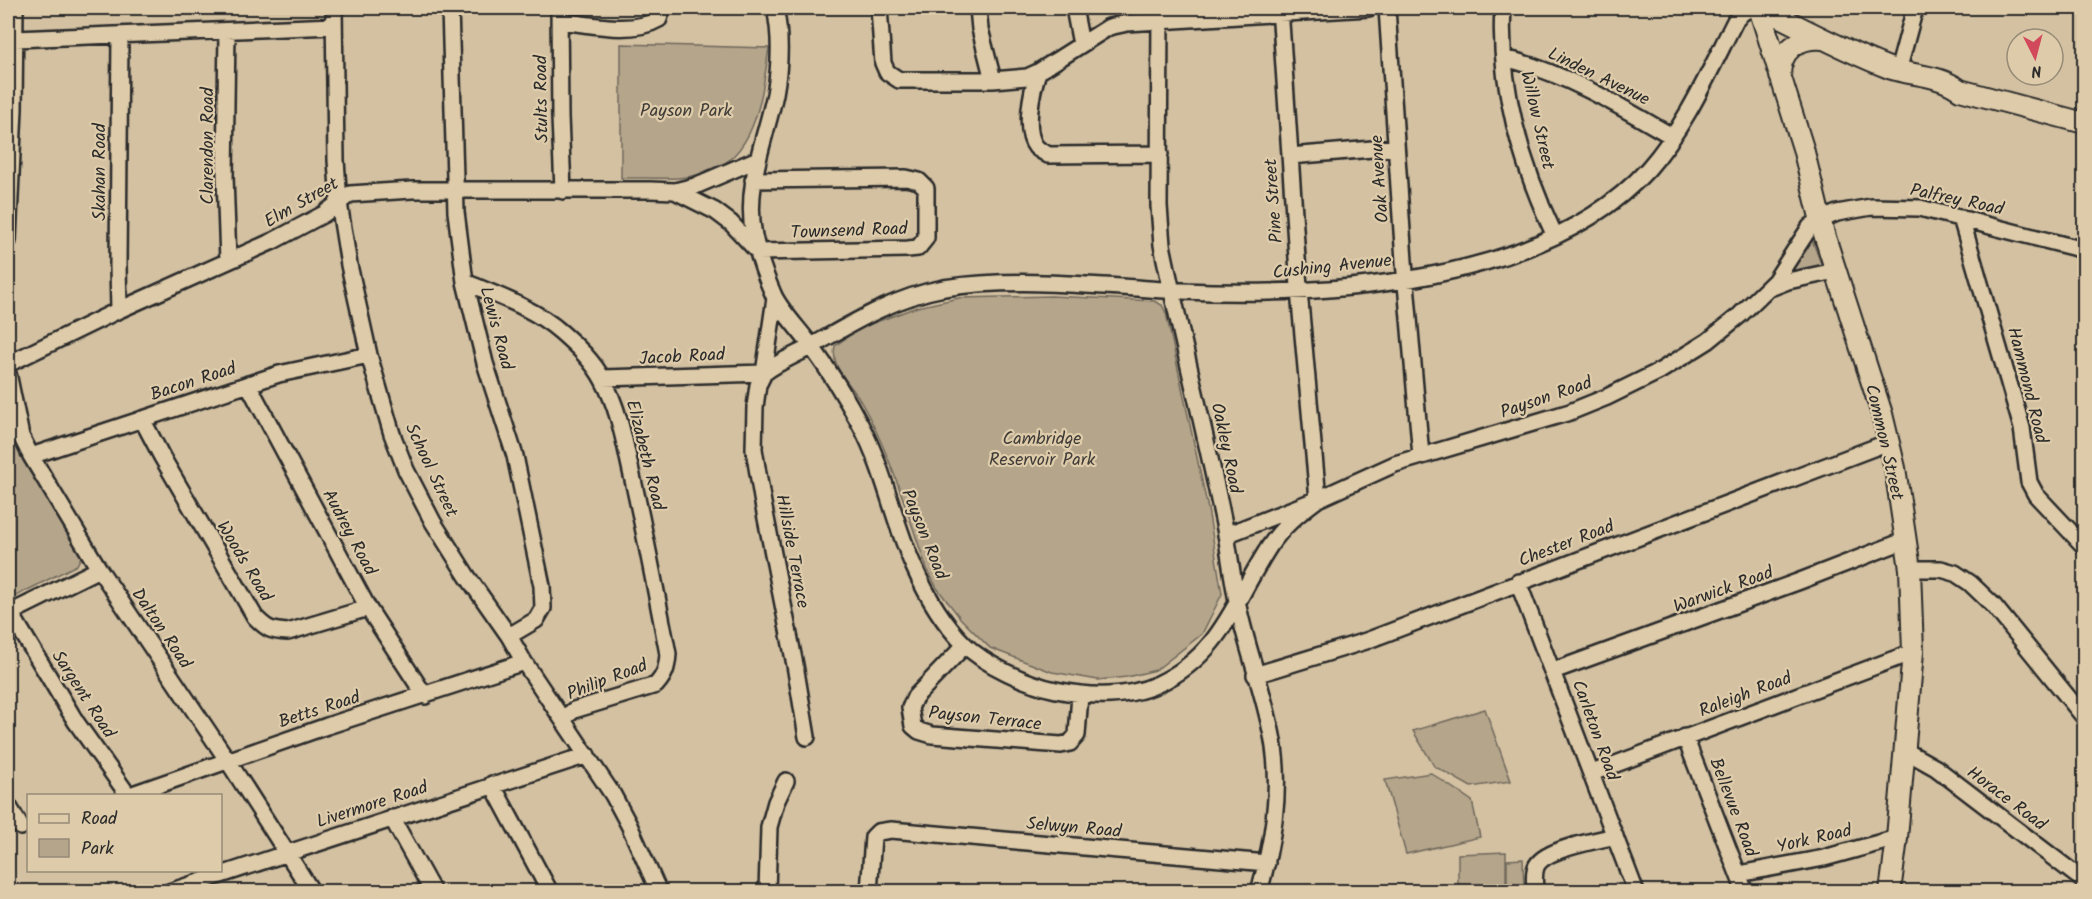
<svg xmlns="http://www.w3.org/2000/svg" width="2092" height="899" viewBox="0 0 2092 899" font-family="Kalam,sans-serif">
<rect width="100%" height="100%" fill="#d3c1a2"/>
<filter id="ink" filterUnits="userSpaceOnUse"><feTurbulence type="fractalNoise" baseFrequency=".0167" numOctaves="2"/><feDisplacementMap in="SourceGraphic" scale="12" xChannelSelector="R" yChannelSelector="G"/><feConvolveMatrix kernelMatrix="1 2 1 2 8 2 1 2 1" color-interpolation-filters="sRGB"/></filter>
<g filter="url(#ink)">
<path fill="#b4a58b" stroke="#70685b" stroke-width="1.5" d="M621 44 769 48C762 93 758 154 708 172 682 182 648 177 621 178Z
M1811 237 1823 269 1795 273 1794 267Z
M1051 296 1154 301 1162 305 1166 313 1208 509 1222 594 1202 634 1156 670 1127 677 1098 680 1052 672 990 648 961 619 937 588 927 569C907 513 891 454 861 402 851 383 830 369 835 346L860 328 917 307 959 298Z
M9 422C26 469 53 509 80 550L81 557 77 565 8 600V423Z
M1485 709 1511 781 1471 787 1434 766 1413 731Z
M1431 773 1472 801 1480 837 1406 854 1385 780Z
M1506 852V886L1458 887V854Z
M1523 859 1524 891H1471V887L1507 886V860Z"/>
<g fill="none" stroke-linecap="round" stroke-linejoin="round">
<g stroke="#2b2b2b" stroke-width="20">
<path id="minor" d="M334 8 336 160 339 203 349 265 369 355 392 434 406 470 433 522 467 576 509 636 524 662 613 795 629 825 659 892
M450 8 456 212 465 282 485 363 515 456 542 586 543 608 536 620 509 636
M559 8 560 117 563 191
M775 8C781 35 780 66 775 94 765 141 744 187 754 236 758 256 766 278 774 296 782 312 798 328 809 343 828 369 846 397 861 426 885 471 893 521 914 567 926 594 943 623 964 644 985 665 1027 684 1056 690 1090 697 1126 699 1158 684 1222 654 1234 601 1269 547 1282 527 1299 513 1318 499
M879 8 883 63 887 72 899 80H993L1027 77 1038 72 1109 27 1127 23 1369 8
M978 8 980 29 993 80
M1074 8 1081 44
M1160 8 1159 206 1162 245C1182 342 1207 438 1226 534 1230 558 1233 582 1238 606 1248 654 1267 700 1274 747 1281 796 1272 845 1259 892
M1280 8 1300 302 1318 499
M1387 8 1404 261 1421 456
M1503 8C1498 85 1522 167 1555 236
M560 21C589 24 632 35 659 19L662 8
M227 31 225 176 228 261
M15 39 334 26
M1504 58C1564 72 1620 106 1673 137
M1898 71 1915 8
M1038 72C1032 90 1023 131 1036 147 1039 150 1044 152 1048 155L1160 154
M1290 156 1396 147
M675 191 695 186 758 159
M1961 218 2022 428 2029 482 2036 495 2084 546
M8 241 14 109 15 8
M465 282C498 296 534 308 561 332 577 346 593 361 603 380 620 411 625 446 633 480 646 538 657 596 668 654 667 668 665 675 656 685L574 710 563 719
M1770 288 1788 281 1835 271
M775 298 764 373 758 385 755 407 754 449 762 498 795 665 807 737
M119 310 118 266 120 35
M8 364 119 310 273 241 324 214 350 194 412 190H650L675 191 715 211 731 223 758 252 908 249 918 248 926 238V188L919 181 906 178 753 180
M8 373 21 436 31 456 99 569 228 761 312 892
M603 378 764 373C778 362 796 355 812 346 854 322 895 297 944 288 1021 276 1104 287 1182 291 1326 297 1545 284 1648 169 1686 126 1709 72 1735 21L1742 13 1751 8
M248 384 368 608 425 696
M142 419 162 457 255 617C267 629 270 631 288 632L368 608
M31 456 279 374 369 355
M1226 535 1318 499 1395 464 1570 412 1607 397 1660 371 1708 341 1740 315 1775 281 1810 227 1820 220 1837 213 1871 207 1920 208 2084 250
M1910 569H1941L1955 573 1970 583 1994 606 2084 717
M1518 582 1636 892
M10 612 76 722 128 795
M8 614 99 569
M965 645 915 697 910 708 913 726 919 731 932 735 1061 745 1070 743 1077 735 1080 695
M1553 671 1800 581 1906 540
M1255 675 1366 641 1889 442
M1685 737 1745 892
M1904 750 1936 768 2084 881
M1592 773 1913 652
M492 784 550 892
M127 796 327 726 524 662
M8 805 21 827
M392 818 433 892
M1739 874 1824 858 1897 838
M169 892 587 755
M767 892 769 827 776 802 786 781
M869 892 873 837 878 832 891 830 1267 863
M1535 892C1535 884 1533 875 1536 867 1543 849 1596 841 1615 836"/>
</g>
<g stroke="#2b2b2b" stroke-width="24">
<path id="major" d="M1759 8 1803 148 1824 234 1882 414 1895 468 1910 569 1913 652 1897 838 1890 892
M1762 8C1804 29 1845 51 1889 68 1913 76 1938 74 1960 90L2084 123
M1780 76C1780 50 1798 37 1823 39"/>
</g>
<use href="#minor" stroke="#decba9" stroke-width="15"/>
<use href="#major" stroke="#decba9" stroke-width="20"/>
</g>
</g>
<g text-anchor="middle" stroke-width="4.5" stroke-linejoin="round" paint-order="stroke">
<g font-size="18" fill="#2b2b2b" stroke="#decba9">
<text transform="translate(1599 76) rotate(26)" y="6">Linden Avenue</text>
<text transform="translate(541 99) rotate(-91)" y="6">Stults Road</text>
<text transform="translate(1538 120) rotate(77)" y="6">Willow Street</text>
<text transform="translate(207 146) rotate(-90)" y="6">Clarendon Road</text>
<text transform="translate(99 172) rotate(-90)" y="6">Skahan Road</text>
<text transform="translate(1379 179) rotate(-94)" y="6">Oak Avenue</text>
<text transform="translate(1957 199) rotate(12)" y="6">Palfrey Road</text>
<text transform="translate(1273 201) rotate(-94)" y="6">Pine Street</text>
<text transform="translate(301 202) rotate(-30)" y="6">Elm Street</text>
<text transform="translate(849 230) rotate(-2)" y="6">Townsend Road</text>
<text transform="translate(1332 266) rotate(-6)" y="6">Cushing Avenue</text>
<text transform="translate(497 328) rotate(75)" y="6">Lewis Road</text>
<text transform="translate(682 356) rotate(-3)" y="6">Jacob Road</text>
<text transform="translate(193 381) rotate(-18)" y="6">Bacon Road</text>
<text transform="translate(2028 385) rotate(76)" y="6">Hammond Road</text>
<text transform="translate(1546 397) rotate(-19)" y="6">Payson Road</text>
<text transform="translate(1885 442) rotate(77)" y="6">Common Street</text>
<text transform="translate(1227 448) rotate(78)" y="6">Oakley Road</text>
<text transform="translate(646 455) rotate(76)" y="6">Elizabeth Road</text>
<text transform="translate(432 470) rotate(65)" y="6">School Street</text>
<text transform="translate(350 532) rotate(62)" y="6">Audrey Road</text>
<text transform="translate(925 534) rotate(68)" y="6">Payson Road</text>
<text transform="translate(1566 543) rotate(-21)" y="6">Chester Road</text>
<text transform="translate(793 551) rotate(79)" y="6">Hillside Terrace</text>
<text transform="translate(245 561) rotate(59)" y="6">Woods Road</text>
<text transform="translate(1723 589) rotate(-20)" y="6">Warwick Road</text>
<text transform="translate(162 628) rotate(56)" y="6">Dalton Road</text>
<text transform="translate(607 679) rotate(-21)" y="6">Philip Road</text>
<text transform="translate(84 694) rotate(57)" y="6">Sargent Road</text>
<text transform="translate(1745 694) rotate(-21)" y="6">Raleigh Road</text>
<text transform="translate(319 709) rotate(-18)" y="6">Betts Road</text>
<text transform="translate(985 718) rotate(6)" y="6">Payson Terrace</text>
<text transform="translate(1596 730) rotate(70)" y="6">Carleton Road</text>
<text transform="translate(2007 798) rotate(37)" y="6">Horace Road</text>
<text transform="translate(372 804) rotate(-18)" y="6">Livermore Road</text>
<text transform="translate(1734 807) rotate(69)" y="6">Bellevue Road</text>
<text transform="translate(1074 827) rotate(5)" y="6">Selwyn Road</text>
<text transform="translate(1814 838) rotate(-13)" y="6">York Road</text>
</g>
<g font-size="18" fill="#403d39" stroke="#decba9">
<text x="686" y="116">Payson Park</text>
<text x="1042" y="444">Cambridge<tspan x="1042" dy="21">Reservoir Park</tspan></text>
</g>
</g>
<rect width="2092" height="899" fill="none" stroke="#decba9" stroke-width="30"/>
<rect x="15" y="15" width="2062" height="869" fill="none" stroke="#2b2b2b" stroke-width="2" filter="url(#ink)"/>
<rect x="27" y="794" width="195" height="78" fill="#decba9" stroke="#968b77" stroke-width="1.5"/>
<rect x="39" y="814" width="30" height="9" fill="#decba9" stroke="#968b77" stroke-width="1.5"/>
<text x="81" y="824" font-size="18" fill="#2b2b2b">Road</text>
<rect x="39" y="839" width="30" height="18" fill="#b4a58b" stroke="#968b77" stroke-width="1.5"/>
<text x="81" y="854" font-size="18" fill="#2b2b2b">Park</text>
<g transform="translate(2035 57) rotate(174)"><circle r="28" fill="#decba9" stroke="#968b77" stroke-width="1.5"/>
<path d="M0-4.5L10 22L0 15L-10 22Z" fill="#d1495b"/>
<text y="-9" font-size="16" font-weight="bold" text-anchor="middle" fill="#2b2b2b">N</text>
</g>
</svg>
